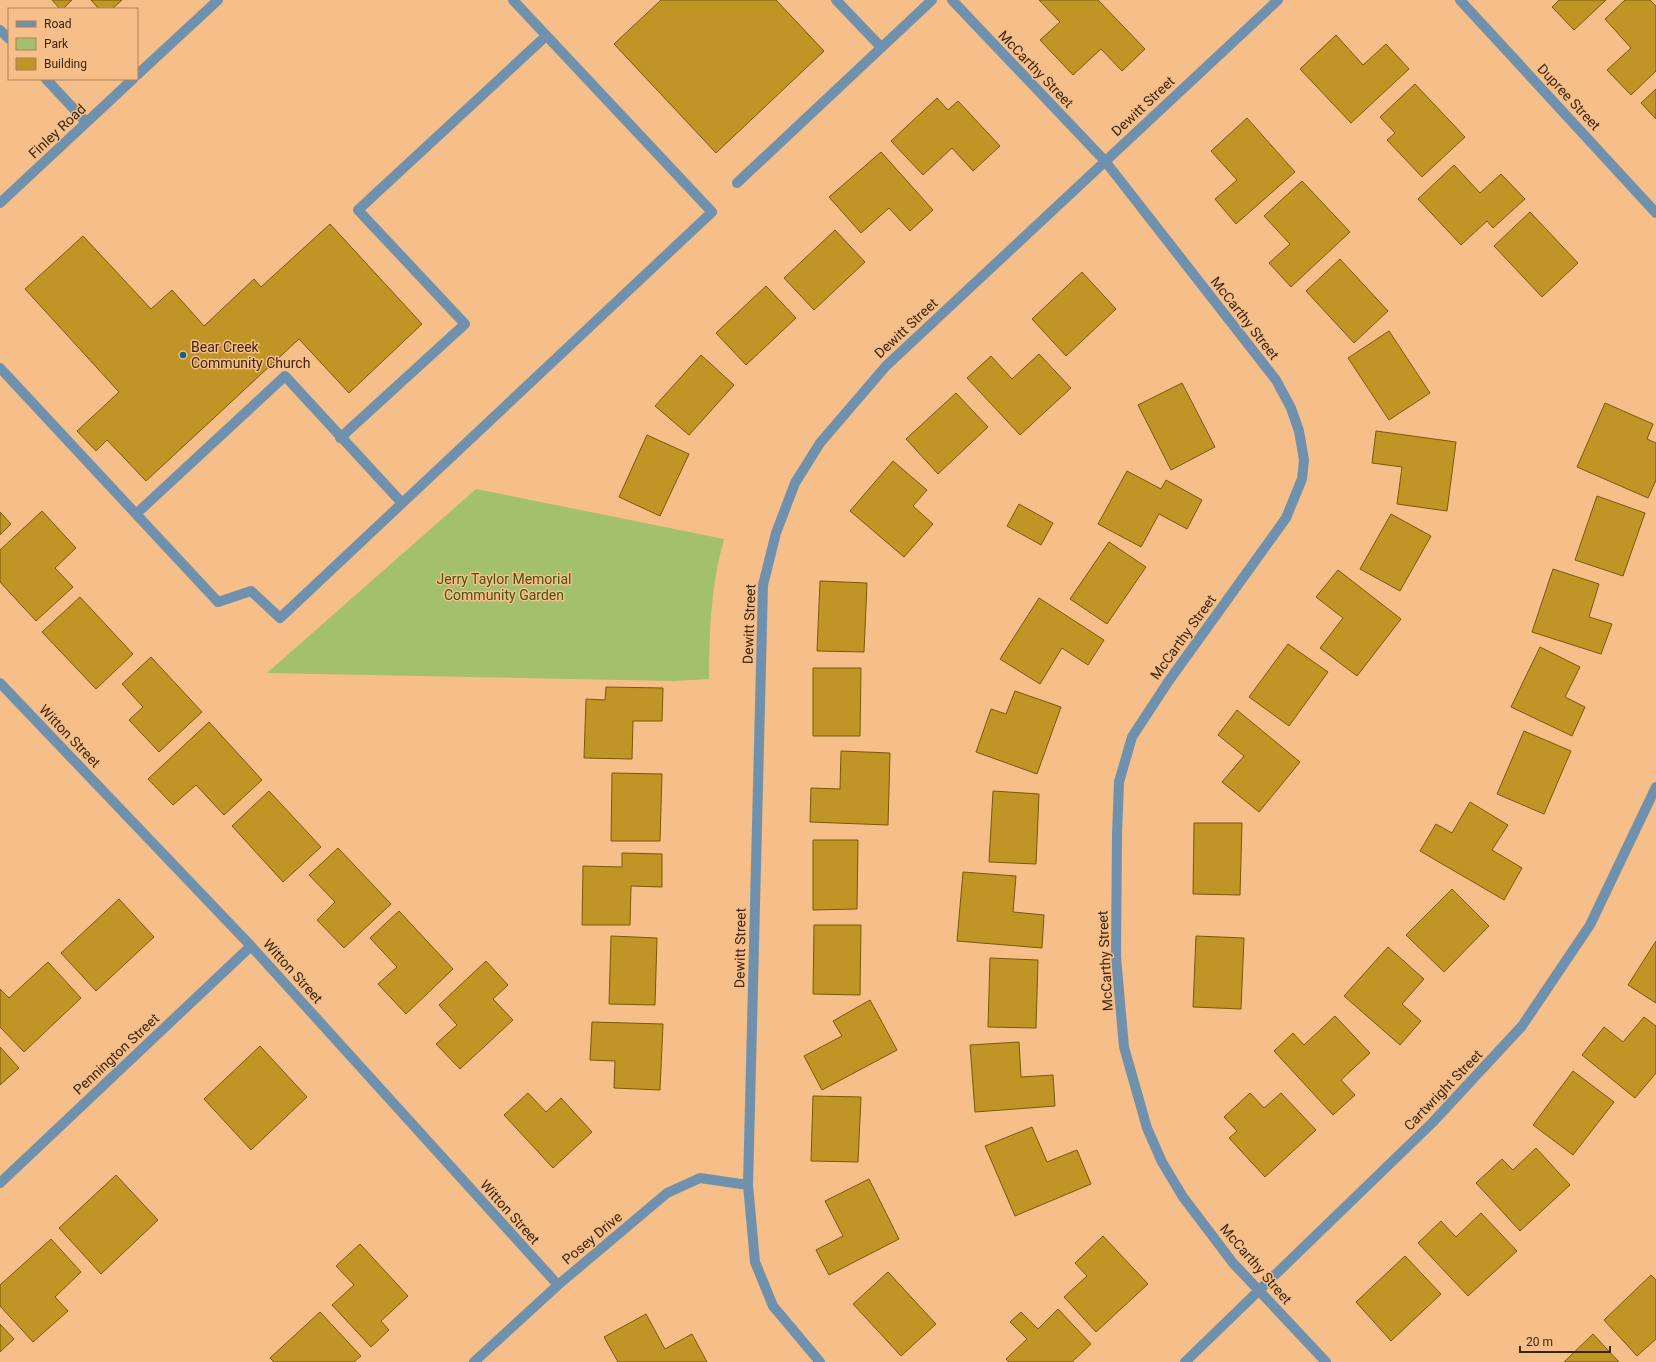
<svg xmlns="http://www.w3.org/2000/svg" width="1656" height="1362" viewBox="0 0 1656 1362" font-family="Roboto,sans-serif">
<rect width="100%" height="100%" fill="#f6be88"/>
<path fill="#a2c06e" d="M476 489 724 539C711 585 709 631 709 679L673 681 267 673Z"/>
<path fill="#c09425" stroke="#775a0d" d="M52 0H72L63 9H60Z
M91 0H122L112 9H99Z
M661 0H776L824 51 716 153 614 44Z
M1039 0H1098L1145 49 1122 71 1101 49 1073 75 1040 40 1060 22Z
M1559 0H1606L1574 30 1552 7Z
M1625 0H1650L1656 6V71L1631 95 1607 70 1631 48 1605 19Z
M1336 35 1363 65 1386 44 1409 69 1351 123 1300 69Z
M1415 84 1465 137 1422 177 1387 140 1395 133 1380 117Z
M1656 89V119L1641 103Z
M937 98 948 110 958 101 1000 146 973 171 952 148 923 175 891 141Z
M1247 118 1295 172 1236 224 1215 199 1237 180 1211 151Z
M881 152 933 210 910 231 889 208 861 233 829 197Z
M1454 165 1480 193 1501 174 1525 199 1493 228 1487 221 1461 245 1418 199Z
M1302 181 1350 232 1291 287 1269 263 1290 244 1264 216Z
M1530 212 1578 263 1542 297 1494 246Z
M330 224 422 324 349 393 299 339 146 481 107 440 96 451 77 431 119 392 25 289 83 236 151 309 172 290 204 326 254 279 261 287Z
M835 230 865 262 814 310 784 278Z
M1340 259 1388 311 1354 343 1306 291Z
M1082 272 1116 309 1066 356 1032 319Z
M766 286 796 318 746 365 716 333Z
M1389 331 1430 393 1389 420 1348 358Z
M1039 354 1071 388 1020 435 967 378 991 356 1012 379Z
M701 355 734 385 689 435 655 406Z
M1182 383 1215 447 1171 470 1138 405Z
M956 393 988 427 938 474 906 439Z
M1605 403 1653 424 1647 439 1656 443V480L1648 498 1577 467Z
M1376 431 1456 442 1447 511 1397 504 1402 467 1372 463Z
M647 435 689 454 660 516 619 497Z
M893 461 927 490 913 506 933 524 904 557 850 511Z
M1127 471 1161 489 1166 480 1202 500 1187 529 1159 514 1141 547 1098 524Z
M1597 496 1645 513 1623 576 1575 560Z
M1019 504 1053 523 1041 545 1007 526Z
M42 511 76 548 55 568 73 587 36 621 0 582V550Z
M0 512 11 524 0 535Z
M1391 514 1431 536 1400 591 1360 569Z
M1109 542 1146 567 1107 624 1070 599Z
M1553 569 1599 584 1589 617 1612 624 1601 654 1532 632Z
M1338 570 1401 619 1357 676 1320 648 1343 618 1316 597Z
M820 581 867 583 864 652 817 651Z
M80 597 133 654 96 689 42 632Z
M1039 598 1104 640 1088 665 1062 648 1040 684 1000 659Z
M1288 644 1328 672 1289 726 1249 697Z
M1540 647 1580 667 1565 697 1585 707 1572 736 1511 707Z
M151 657 202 712 159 752 129 720 143 707 122 684Z
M813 668H861L860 736H813Z
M606 687 663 688 662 721H633L632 759 584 758 586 699 605 700Z
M1015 691 1061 707 1037 774 976 752 991 709 1006 714Z
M1237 710 1300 762 1259 812 1222 782 1244 756 1218 735Z
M209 722 262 780 224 815 196 785 173 805 148 779Z
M1524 731 1571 751 1544 814 1497 794Z
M841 751 890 753 888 825 810 822 811 788 840 789Z
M612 773 662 774 660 841H611Z
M269 791 321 847 283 882 232 826Z
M993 791 1039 794 1036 864 989 862Z
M1470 802 1508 825 1492 850 1522 868 1504 900 1420 851 1436 824 1452 833Z
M1194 823H1242L1240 895 1193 894Z
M813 840H858L857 909 813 910Z
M338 848 391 904 344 948 317 920 335 902 309 875Z
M622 853 662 854V887L631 886 630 925H582L583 866 622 867Z
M963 872 1016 876 1013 912 1044 915 1042 948 957 941Z
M1452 889 1489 926 1444 972 1406 935Z
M119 899 154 937 96 991 61 953Z
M399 911 453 969 406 1014 378 984 397 967 370 938Z
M814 925H861L860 995 813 994Z
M611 936 657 938 655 1005 609 1004Z
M1196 936 1244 938 1241 1009 1193 1007Z
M1656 941V1003L1628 985Z
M1388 947 1424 979 1402 1004 1421 1021 1400 1045 1344 996Z
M990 958 1038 960 1036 1028 988 1027Z
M486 961 508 985 493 999 513 1020 460 1069 436 1044 457 1025 439 1005Z
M48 962 81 998 24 1052 0 1027V989L9 998Z
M870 1000 897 1050 822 1090 804 1056 842 1036 833 1021Z
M1335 1016 1370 1053 1341 1080 1355 1095 1333 1115 1274 1051 1293 1033 1304 1045Z
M1644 1017 1656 1026V1073L1635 1098 1582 1055 1604 1027 1623 1042Z
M592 1022 663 1024 660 1090 614 1088 615 1061 590 1060Z
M1019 1042 1021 1077 1053 1075 1055 1106 975 1112 970 1045Z
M260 1046 307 1097 251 1150 204 1099Z
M0 1047 19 1068 0 1085Z
M1573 1071 1614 1102 1573 1155 1533 1125Z
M528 1093 546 1112 561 1098 592 1132 553 1168 504 1115Z
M1250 1093 1264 1108 1281 1093 1316 1130 1265 1177 1229 1138 1237 1131 1224 1117Z
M813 1096 861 1097 858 1162 811 1161Z
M1032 1127 1047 1162 1077 1150 1091 1184 1015 1216 985 1146Z
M1536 1148 1570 1185 1520 1231 1476 1183 1502 1159 1513 1170Z
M116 1175 158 1220 101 1274 59 1228Z
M869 1179 899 1239 829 1275 816 1250 843 1236 825 1201Z
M1481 1213 1517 1251 1468 1296 1418 1243 1441 1221 1456 1237Z
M1103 1236 1148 1284 1096 1332 1064 1297 1087 1276 1075 1263Z
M51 1239 81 1272 55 1297 68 1311 33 1342 0 1306V1285Z
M360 1244 408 1296 381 1321 389 1330 371 1347 332 1305 354 1285 336 1266Z
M1405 1256 1441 1294 1391 1341 1356 1302Z
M888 1272 936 1324 901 1356 853 1304Z
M1651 1275 1656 1280V1339L1637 1356 1604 1320Z
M1058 1309 1091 1344 1072 1362H1009L1006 1359 1027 1339 1010 1322 1021 1312 1038 1329Z
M320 1312 361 1356 354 1362H274L270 1358Z
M646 1314 665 1349 692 1334 707 1362H618L604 1337Z
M0 1324 14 1339 0 1352Z
M1593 1334 1619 1362H1564Z"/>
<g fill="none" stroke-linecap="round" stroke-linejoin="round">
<path stroke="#6f91ae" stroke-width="10" d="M836 0 881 47
M737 183 932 0
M0 368 218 602 251 591 280 618 712 212 513 0
M340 438 465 324 358 210 546 36
M136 514 285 376 402 503"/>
<path stroke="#6f91ae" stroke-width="10" d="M952 0 1105 161 1276 380 1291 408 1299 431 1304 460 1302 479 1286 518 1168 682 1132 737 1119 782 1117 835 1116 957 1124 1047 1147 1128 1162 1162 1183 1197 1233 1263 1326 1362
M1460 0 1656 213
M0 30 9 39
M46 79 86 122
M0 683 251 946 558 1285
M0 1183 251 946
M474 1362 558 1285 667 1193 700 1178 748 1185
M820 1362 773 1306 755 1262 748 1185 763 585 776 533 795 483 820 443 886 366 1278 0
M1185 1362 1432 1123 1522 1026 1590 925 1656 787"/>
<path stroke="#6f91ae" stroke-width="10" d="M137 75 218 0
M0 203 133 79"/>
</g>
<circle fill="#166094" stroke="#f6be88" stroke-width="1.5" cx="183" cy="355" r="4"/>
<g text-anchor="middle" stroke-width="3" stroke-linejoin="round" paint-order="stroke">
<g font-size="14" fill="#3a250f" stroke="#f6be88">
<text transform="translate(1036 69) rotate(46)" y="5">McCarthy Street</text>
<text transform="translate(1569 97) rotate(47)" y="5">Dupree Street</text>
<text transform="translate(1143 106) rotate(-43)" y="5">Dewitt Street</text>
<text transform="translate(57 131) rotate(-43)" y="5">Finley Road</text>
<text transform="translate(1245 318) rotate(52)" y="5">McCarthy Street</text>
<text transform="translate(906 328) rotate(-43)" y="5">Dewitt Street</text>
<text transform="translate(749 624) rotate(-88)" y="5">Dewitt Street</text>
<text transform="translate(1183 637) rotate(-54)" y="5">McCarthy Street</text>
<text transform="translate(70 736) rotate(46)" y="5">Witton Street</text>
<text transform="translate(740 948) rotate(-89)" y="5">Dewitt Street</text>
<text transform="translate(1105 961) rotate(-93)" y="5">McCarthy Street</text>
<text transform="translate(293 971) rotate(48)" y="5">Witton Street</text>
<text transform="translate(116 1054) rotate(-43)" y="5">Pennington Street</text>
<text transform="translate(1443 1090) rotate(-46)" y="5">Cartwright Street</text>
<text transform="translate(510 1212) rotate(48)" y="5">Witton Street</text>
<text transform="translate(592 1238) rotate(-40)" y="5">Posey Drive</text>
<text transform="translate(1256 1264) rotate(49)" y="5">McCarthy Street</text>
</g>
<g font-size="14" fill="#3a250f" stroke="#f6be88" text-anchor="start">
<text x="191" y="352">Bear Creek<tspan x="191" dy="16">Community Church</tspan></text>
</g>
<g font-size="14" fill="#425610" stroke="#f6be88">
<text x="504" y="584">Jerry Taylor Memorial<tspan x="504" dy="16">Community Garden</tspan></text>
</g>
</g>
<rect x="8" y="8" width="130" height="72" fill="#f6be88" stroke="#ab8158"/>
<rect x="16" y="21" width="20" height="6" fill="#6f91ae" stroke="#ab8158"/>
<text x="44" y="28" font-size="12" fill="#3a250f">Road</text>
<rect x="16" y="38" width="20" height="12" fill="#a2c06e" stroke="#ab8158"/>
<text x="44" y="48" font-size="12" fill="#3a250f">Park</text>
<rect x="16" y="58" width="20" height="12" fill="#c09425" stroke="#ab8158"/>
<text x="44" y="68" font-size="12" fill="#3a250f">Building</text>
<path d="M1520 1346v6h90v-6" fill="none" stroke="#3a250f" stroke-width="2"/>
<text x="1526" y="1346" font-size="12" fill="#3a250f" stroke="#f6be88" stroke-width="3" paint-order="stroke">20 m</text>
</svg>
